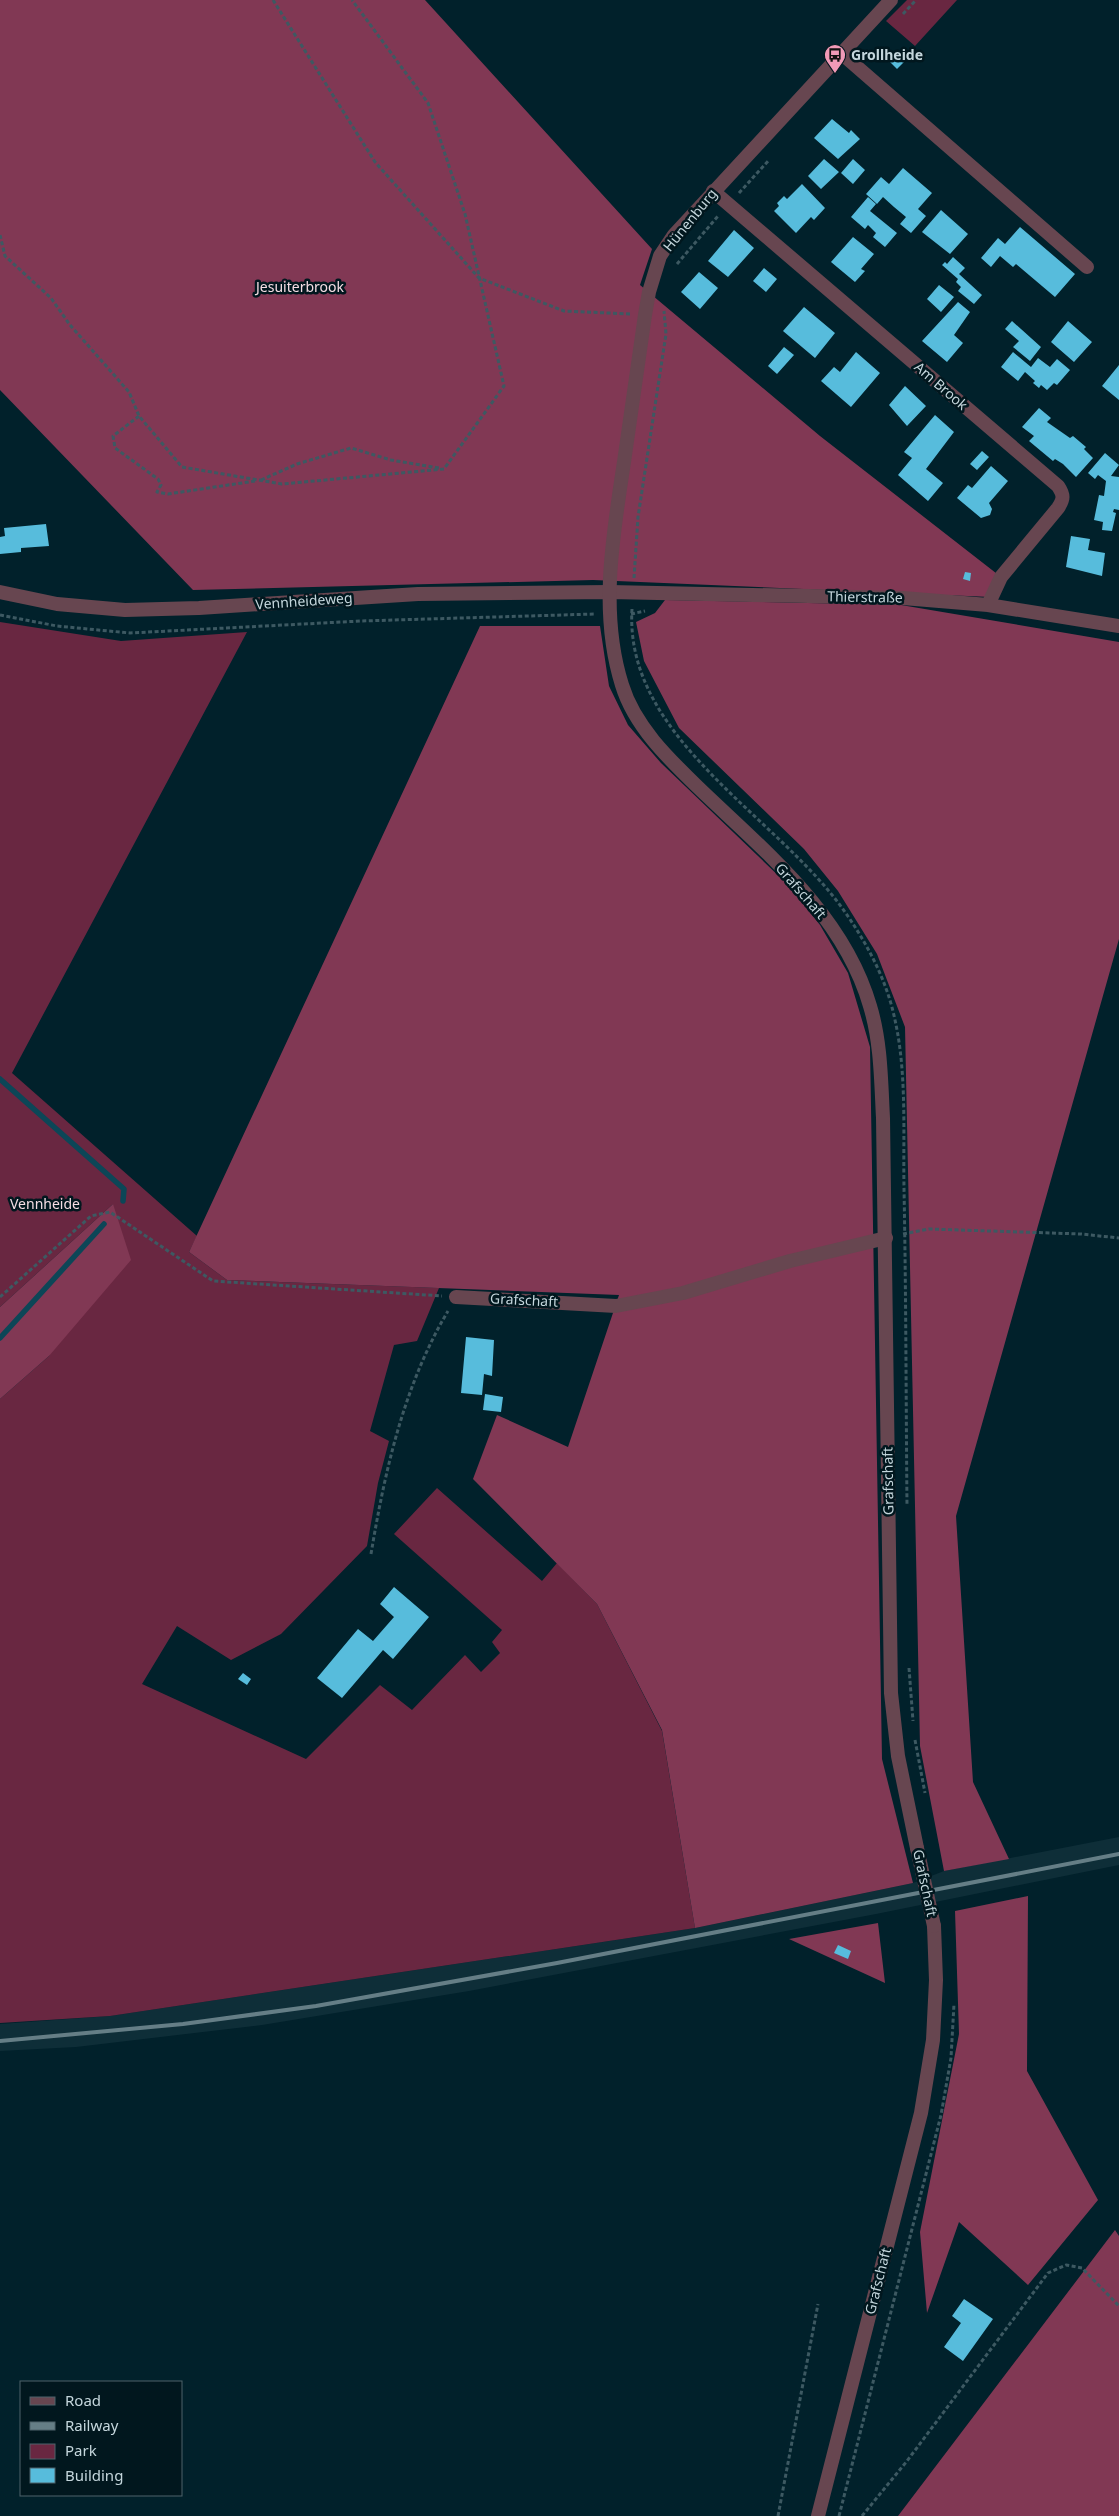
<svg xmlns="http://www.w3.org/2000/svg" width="1119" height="2516" viewBox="0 0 1119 2516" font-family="'Noto Sans',sans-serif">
<rect width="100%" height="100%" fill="#01212b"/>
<path fill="#0e2e38" d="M1119 1837V1865L876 1914 469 1991 262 2025 76 2047 0 2051V2024L110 2016 695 1928 913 1883 944 1871Z"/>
<path fill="#692741" d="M907 0H957L915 46 886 21Z
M0 622 121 641 247 632 12 1073 197 1236 189 1252 227 1280 439 1288 417 1341 394 1345 370 1431 389 1441 378 1483 367 1546 281 1634 231 1660 177 1626 142 1684 306 1759 380 1685 412 1710 465 1655 481 1672 500 1653 492 1642 502 1630 394 1534 437 1488 542 1581 557 1563 597 1604 662 1731 695 1928 110 2016 0 2023V1399L49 1356 113 1204 0 1307Z"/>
<path fill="#813854" d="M0 0H425L652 249 640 285 820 436 1001 577 991 597 593 580 193 590 0 390Z
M665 600 901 605 1119 642V939L956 1516 973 1782 1009 1859 944 1871 920 1746 905 1027 877 954 838 891 804 849 679 728 644 661 636 622 655 613Z
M480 626H600L609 686 628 725 661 763 785 882 820 925 848 973 870 1047 882 1759 913 1883 695 1928 662 1730 597 1604 473 1479 497 1415 568 1447 619 1295 227 1280 189 1252Z
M113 1204 131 1260 49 1356 0 1399V1307Z
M1028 1896 1027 2071 1098 2200 1028 2285 959 2222 927 2313 920 2232 959 2034 955 1911Z
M878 1923 885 1983 789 1939Z
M1115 2230 1119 2236V2516H898Z"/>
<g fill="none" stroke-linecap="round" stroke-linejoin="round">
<path stroke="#0c4657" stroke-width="5.5" d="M0 1079 124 1189 123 1201
M0 1338 104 1224"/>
</g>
<path fill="#57bcdc" d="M897 53 905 61 897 69 889 61Z
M832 119 849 133 851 130 860 139 838 159 814 138Z
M824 159 839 172 821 189 808 176Z
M853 159 865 170 853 184 841 173Z
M903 168 932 193 918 209 926 216 911 233 900 224 906 217 894 207 883 197 877 204 866 194 881 177 889 184Z
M802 184 825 208 814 220 811 217 796 233 774 211 779 206 777 203 784 196 787 199Z
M868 197 876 204 870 211 897 233 885 247 873 237 876 233 868 225 865 229 851 217Z
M941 210 968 234 950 254 922 232Z
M1020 227 1075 274 1055 297 1016 264 1013 267 1000 256 991 267 981 258 998 238 1005 244Z
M734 230 754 248 728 277 708 261Z
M853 237 874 254 861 269 865 271 855 282 831 262Z
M953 257 965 268 959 274 982 295 974 304 958 291 961 287 956 282 958 279 942 265 945 262 947 264Z
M764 268 777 279 766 292 753 281Z
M699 272 718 288 700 309 681 292Z
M939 285 954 297 941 312 927 299Z
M958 302 970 312 954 335 963 343 947 362 922 341Z
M804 307 835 333 815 358 783 331Z
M1012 321 1041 347 1030 361 1013 347 1019 341 1005 329Z
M1068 321 1092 342 1074 362 1051 342Z
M784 347 794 355 777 374 768 366Z
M856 352 880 373 851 407 821 381 834 367 840 372Z
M1013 352 1031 367 1038 358 1050 367 1057 359 1070 370 1057 385 1054 383 1047 390 1041 385 1039 388 1033 383 1035 381 1025 372 1018 381 1001 367Z
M1119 365V400L1102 386Z
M905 386 926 406 907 426 889 405Z
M1039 408 1051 418 1047 422 1070 438 1073 436 1086 447 1084 449 1093 458 1076 477 1063 464 1055 459 1053 461 1029 441 1034 436 1022 427Z
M935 415 954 432 926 469 943 483 928 501 898 475 912 458 904 452Z
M982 451 989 457 977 470 970 464Z
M1105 453 1119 465 1111 476 1119 477V510L1114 509 1113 512 1116 513 1112 531 1102 530 1103 522 1094 520 1099 495 1104 496 1106 481 1098 475 1095 479 1088 473Z
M991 466 1008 481 989 503 992 509 990 515 981 518 957 498 968 485 972 488Z
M46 524 49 546 21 548V552L0 554V537L5 536 4 528Z
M1071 536 1090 539 1088 550 1105 553 1102 576 1066 567Z
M965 572 971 573 970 581 963 579Z
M466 1337 494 1340 492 1376 484 1374 482 1395 461 1393Z
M485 1394 503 1397 501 1412 483 1410Z
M394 1587 429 1617 393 1659 383 1650 342 1698 317 1678 358 1629 373 1641 394 1617 380 1604Z
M243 1673 251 1679 247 1685 238 1679Z
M838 1945 851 1951 848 1959 834 1953Z
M964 2299 993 2319 963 2361 944 2347 961 2323 952 2316Z"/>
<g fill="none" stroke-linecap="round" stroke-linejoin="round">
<path stroke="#3d5962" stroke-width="3" stroke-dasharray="4 2.5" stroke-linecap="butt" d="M273 0 375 162 479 278 564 311 630 314
M903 14 916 0
M739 193 769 160
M0 235 5 256 51 298 70 325 129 392 139 416 182 467 282 484 444 469 504 386 465 214 428 103 352 0
M677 264 718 216
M139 416 113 436 115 448 158 479 161 485 157 492 168 494 255 481
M261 480 297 464 351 448 391 460 439 468
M634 578 638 517 666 334 664 311
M632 609C624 739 778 816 845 912 868 945 887 981 895 1020 907 1074 903 1133 904 1188 906 1294 906 1400 907 1506
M631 614 645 611
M0 615 57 626 130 633 361 621 595 614
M903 1234 929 1229 1081 1234 1119 1238
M0 1297 91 1216 110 1212 213 1281 442 1296
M371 1554C385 1470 404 1385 448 1311
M909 1668 913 1721
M915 1740 925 1793
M778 2516 818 2304
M839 2516 941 2115 951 2058 954 2004
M862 2516 907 2461 1048 2273 1066 2265 1082 2268 1119 2306"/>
<path stroke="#674650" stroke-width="14" d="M841 53 1087 267
M713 191 1058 486C1064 495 1064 499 1058 508L1001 577 988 605
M0 592 57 604 125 610 199 608 418 594 610 592 903 598 988 605 1119 626
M456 1297 616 1306 683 1293 790 1261 886 1238"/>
<path stroke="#674650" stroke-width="14" d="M891 0 674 235 660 256 649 292 645 315C638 364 631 413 624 462 613 535 599 613 622 685 635 728 672 762 703 792 768 854 844 916 870 1006 881 1042 881 1080 883 1118L891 1693 898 1756 917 1848
M818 2516 921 2113 933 2040 936 1980 934 1926"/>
<path stroke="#657e86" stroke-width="4" d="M0 2041 183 2024 316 2006 557 1963 1119 1854"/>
<path stroke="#674650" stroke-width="14" d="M917 1848 934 1926"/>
</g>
<defs>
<g id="bus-pin" transform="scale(1.125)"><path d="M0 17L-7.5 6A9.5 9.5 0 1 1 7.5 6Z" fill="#f09ab7" stroke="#01171e"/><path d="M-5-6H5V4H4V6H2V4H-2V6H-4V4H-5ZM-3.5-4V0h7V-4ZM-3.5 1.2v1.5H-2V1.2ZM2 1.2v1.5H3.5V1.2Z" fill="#111"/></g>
</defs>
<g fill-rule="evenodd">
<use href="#bus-pin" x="835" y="55"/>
</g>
<g text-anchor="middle" stroke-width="5" stroke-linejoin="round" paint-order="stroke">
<g font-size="14" font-weight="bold" fill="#c4d6dc" stroke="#01171e" text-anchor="start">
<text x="851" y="60">Grollheide</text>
</g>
<g font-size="14" fill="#c4d6dc" stroke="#01171e">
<text transform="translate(690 220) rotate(-51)" y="5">Hünenburg</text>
<text transform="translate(941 386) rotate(41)" y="5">Am Brook</text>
<text transform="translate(865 597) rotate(1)" y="5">Thierstraße</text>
<text transform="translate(304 601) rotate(-4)" y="5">Vennheideweg</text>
<text transform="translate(801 891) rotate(49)" y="5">Grafschaft</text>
<text transform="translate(524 1300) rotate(3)" y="5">Grafschaft</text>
<text transform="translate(888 1481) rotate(-91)" y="5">Grafschaft</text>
<text transform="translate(925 1883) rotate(78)" y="5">Grafschaft</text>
<text transform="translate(878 2281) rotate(-76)" y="5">Grafschaft</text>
</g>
<g font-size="14" fill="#f5dde4" stroke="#01171e">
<text x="300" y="292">Jesuiterbrook</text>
<text x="45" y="1209">Vennheide</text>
</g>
</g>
<rect x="20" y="2381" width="162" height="115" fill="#01171e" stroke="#4f636a"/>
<rect x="30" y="2397" width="25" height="8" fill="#674650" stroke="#4f636a"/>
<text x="65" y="2406" font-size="15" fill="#c4d6dc">Road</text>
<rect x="30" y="2422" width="25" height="8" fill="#657e86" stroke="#4f636a"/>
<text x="65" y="2431" font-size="15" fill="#c4d6dc">Railway</text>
<rect x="30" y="2444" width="25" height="15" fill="#692741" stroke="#4f636a"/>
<text x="65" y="2456" font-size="15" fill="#c4d6dc">Park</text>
<rect x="30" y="2468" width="25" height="15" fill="#57bcdc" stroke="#4f636a"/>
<text x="65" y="2481" font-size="15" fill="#c4d6dc">Building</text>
</svg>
